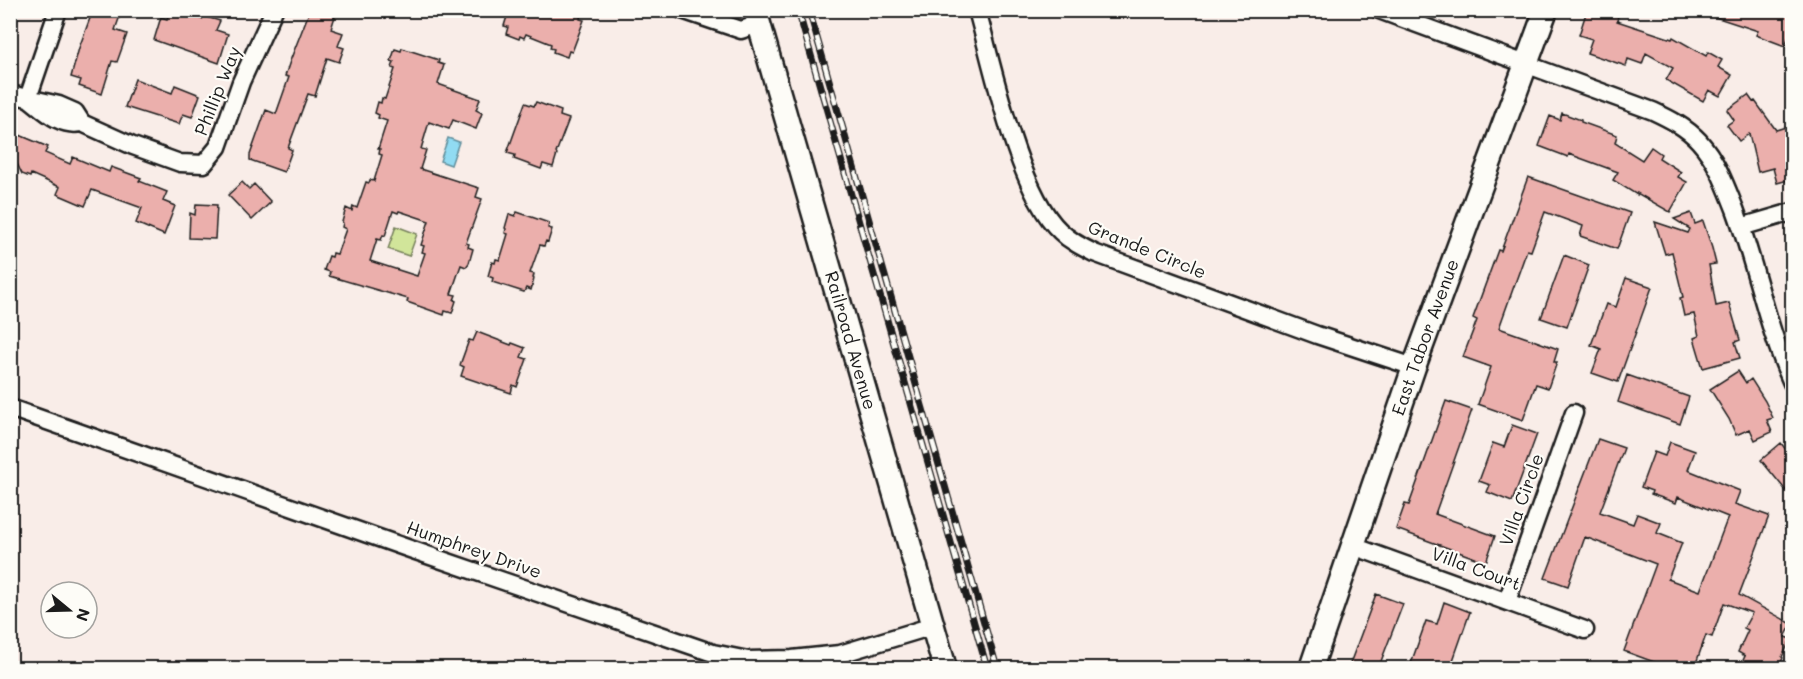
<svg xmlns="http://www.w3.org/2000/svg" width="1803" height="679" viewBox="0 0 1803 679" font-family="Mali,sans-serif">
<rect width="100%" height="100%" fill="#f9ede8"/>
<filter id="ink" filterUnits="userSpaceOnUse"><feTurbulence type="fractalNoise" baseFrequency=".0167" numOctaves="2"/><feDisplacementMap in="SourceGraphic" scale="12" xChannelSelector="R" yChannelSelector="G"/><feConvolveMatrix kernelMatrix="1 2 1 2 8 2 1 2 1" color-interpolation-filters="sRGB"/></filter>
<g filter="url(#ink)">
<path fill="#d1e59a" stroke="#76805b" stroke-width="1.5" d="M396 226 417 234 409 256 388 249Z"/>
<path fill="#91dbf2" stroke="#628f9c" stroke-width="1.5" d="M448 138 459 142 451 165 440 161Z"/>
<path fill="#ebafac" stroke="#1c1c1c" stroke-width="1.5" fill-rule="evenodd" d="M93 10H122L115 30 127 34 117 62 112 61 102 94 79 86 81 80 71 77 79 48Z
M170 10 202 19 203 16 220 21 216 30 228 34 219 63 154 40 161 17 167 19Z
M310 10H337L331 29 343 33 338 46 344 48 339 62 327 58 315 96 308 94 288 148 292 150 284 172 250 160V155L266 110 276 114 289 77 285 76 290 61Z
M509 10H573L581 14 580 19 584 20 572 52 569 51 567 57 553 52 554 49 550 48 551 44 526 34 524 38 520 36 519 39 506 34 508 27 504 26Z
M1587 10H1602L1618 16 1617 21 1672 39 1673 37 1706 56 1708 52 1722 60 1718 67 1732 75 1720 96 1709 90 1703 101 1666 80 1673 68 1646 53 1642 64 1628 59 1626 66 1587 53 1592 39 1579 35Z
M1703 10H1792V28L1785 46 1756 35 1758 31 1703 13Z
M402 48 439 60 438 63 444 65 438 84 480 99 476 110 482 113 476 129 453 120 449 129 429 122 421 149 426 150 420 169 479 188 476 197 482 199 466 243 469 244 468 247 473 249 469 263 466 267 461 265 451 294 456 295 454 300 456 301 452 313 445 311 444 315 407 302 408 299 329 276 330 272 324 270 329 256 332 257 333 253 337 254 346 229 342 227 343 223 342 222 346 208 352 211 353 206 357 208 366 182 369 183 370 180 374 181 382 155 379 154 380 149H378L387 121 378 118 379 115 375 113 378 102 381 103 382 98 385 99 395 69 392 68 394 62 391 61 395 49 401 51ZM393 211 398 213 399 211 429 221 421 245 424 246 422 252 425 253 417 276 370 261 377 239 381 240 383 235 385 236Z
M135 79 172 93 175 85 200 95 192 117 183 114 179 124 125 107Z
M1748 95 1753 102 1755 101 1776 130 1792 125V179L1777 183 1773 168 1758 172 1749 134 1739 141 1727 125 1734 120 1727 110Z
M536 102 561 111 560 116 569 119 556 153 557 154 553 167 543 164 541 169 514 159 515 155 507 153 525 103 534 106Z
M1562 113 1581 120V122L1617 135 1615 143 1642 160 1651 147 1661 154 1659 158 1681 172 1678 177 1687 182 1670 212 1637 193V195L1613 180 1618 172 1569 154 1568 157 1539 146 1550 116 1560 120Z
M10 131 48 147 45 153 70 164 73 157 109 172 111 167 141 178 139 181 167 192 163 201 175 206 164 235 136 223 142 208 92 190 85 206 57 194 60 187 31 174 30 177 22 174 10 149Z
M1528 177 1630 213 1617 249 1580 236 1583 226 1545 212 1531 251 1527 250 1499 328 1558 349 1554 362H1557L1548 388 1536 384 1523 420 1478 404 1491 367 1463 357 1477 320 1473 318 1498 250 1501 251Z
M242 182 249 189 254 184 271 202 252 220 228 195Z
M196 204 217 205 215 239 189 238 190 213 195 215Z
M517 212 549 223 548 228 552 229 548 242 546 241 544 246 540 245 530 273 534 274 533 278 534 279 531 290 526 288 524 292 492 282 493 278 488 276 492 262 495 263 496 259 500 260 508 234 505 233 506 229 505 228 509 214 515 216Z
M1691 213 1695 224 1703 221 1712 248 1716 264 1709 265 1716 306 1729 303 1740 340 1735 342 1740 358 1703 368 1694 338 1699 336 1694 314 1684 316 1680 298 1683 297 1672 252 1665 254 1655 222 1688 233 1690 229 1674 219Z
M1564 255 1589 265 1567 327 1541 318Z
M1626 278 1652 287 1618 382 1592 373 1601 349 1591 345 1606 304 1616 307Z
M477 332 511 345 512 343 525 348 521 357 527 359 517 387 513 385 511 393 461 376 464 367 460 365 469 340 473 341Z
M1738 371 1746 383 1751 379 1765 401 1773 418 1767 420 1772 432 1755 440 1750 429 1736 435 1729 419 1710 389Z
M1627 375 1689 397 1680 424 1618 402Z
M1446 401 1472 410 1435 514 1495 536 1486 562 1396 529 1405 504 1409 505Z
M1512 425 1537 434 1512 502 1487 492 1490 485 1479 481 1493 443 1504 447Z
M1598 439 1624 448 1600 512 1633 524 1637 514 1661 523 1657 533 1682 543 1668 579 1700 591 1728 517 1678 497 1676 503 1651 494 1652 491 1641 487 1654 452 1665 456 1670 442 1695 451 1688 470 1740 491 1735 504 1769 516 1739 595 1792 624 1785 637 1791 639 1782 657 1783 658 1778 669H1739L1745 656 1738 652 1748 630 1744 628 1752 613 1724 603 1712 637 1706 635 1694 669H1673L1624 651 1656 564 1585 537 1568 586 1545 578Z
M1781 443 1792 458V498L1761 460Z
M1376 594 1403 604 1378 669H1348Z
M1444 602 1470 612 1450 669H1409L1426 621 1437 624Z"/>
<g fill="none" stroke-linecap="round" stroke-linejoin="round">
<g stroke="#1c1c1c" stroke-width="21">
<path id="minor" d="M682 10 741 30 759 24
M977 10C993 67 1018 192 1060 231 1070 241 1082 247 1094 253L1317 335 1414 367
M1379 10 1653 111C1670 119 1686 127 1699 141 1717 161 1725 184 1735 209 1756 266 1767 327 1792 383
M10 94 59 105 75 112 82 123 133 146 180 163 204 164 218 147 241 82 274 10
M28 98 58 10
M31 100C47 113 61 127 82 123
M1741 227 1792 212
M10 408 410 549 713 653 748 660 792 659 840 654 933 626
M1353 546 1585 630
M1507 601 1574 413"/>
</g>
<g stroke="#1c1c1c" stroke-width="27">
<g id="secondary">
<path id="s1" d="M755 10 945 668"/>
<path id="s2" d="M1311 668 1414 367 1546 10"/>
</g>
</g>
<use href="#minor" stroke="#fdfcf7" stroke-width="16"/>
<use href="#secondary" stroke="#fdfcf7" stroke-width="22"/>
<g stroke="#1c1c1c" stroke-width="7">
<path id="rail" d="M798 10 987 668
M809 10 997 668"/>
</g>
<use href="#rail" stroke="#fdfcf7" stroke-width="4.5" stroke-dasharray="14" stroke-linecap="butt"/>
</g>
</g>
<g text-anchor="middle" stroke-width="4.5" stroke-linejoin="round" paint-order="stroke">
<g font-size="18" fill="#1c1c1c" stroke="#fdfcf7">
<text transform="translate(218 91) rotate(-68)" y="6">Phillip Way</text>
<text transform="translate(1147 250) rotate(22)" y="6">Grande Circle</text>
<text dy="6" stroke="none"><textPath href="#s2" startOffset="350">East Tabor Avenue</textPath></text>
<text dy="6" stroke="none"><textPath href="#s1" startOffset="344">Railroad Avenue</textPath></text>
<text transform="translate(1522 500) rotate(-70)" y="6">Villa Circle</text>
<text transform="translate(474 550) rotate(19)" y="6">Humphrey Drive</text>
<text transform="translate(1476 569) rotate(20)" y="6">Villa Court</text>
</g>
</g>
<rect width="1803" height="679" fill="none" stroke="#fdfcf7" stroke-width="36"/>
<rect x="18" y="18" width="1767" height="643" fill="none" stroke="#1c1c1c" stroke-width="2" filter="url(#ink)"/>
<g transform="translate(69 610) rotate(109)"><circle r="28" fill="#fdfcf7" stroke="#a3a29f" stroke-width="1.5"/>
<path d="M0-4.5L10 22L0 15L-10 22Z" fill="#1c1c1c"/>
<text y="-9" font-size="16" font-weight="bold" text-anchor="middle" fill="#1c1c1c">N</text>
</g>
</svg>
